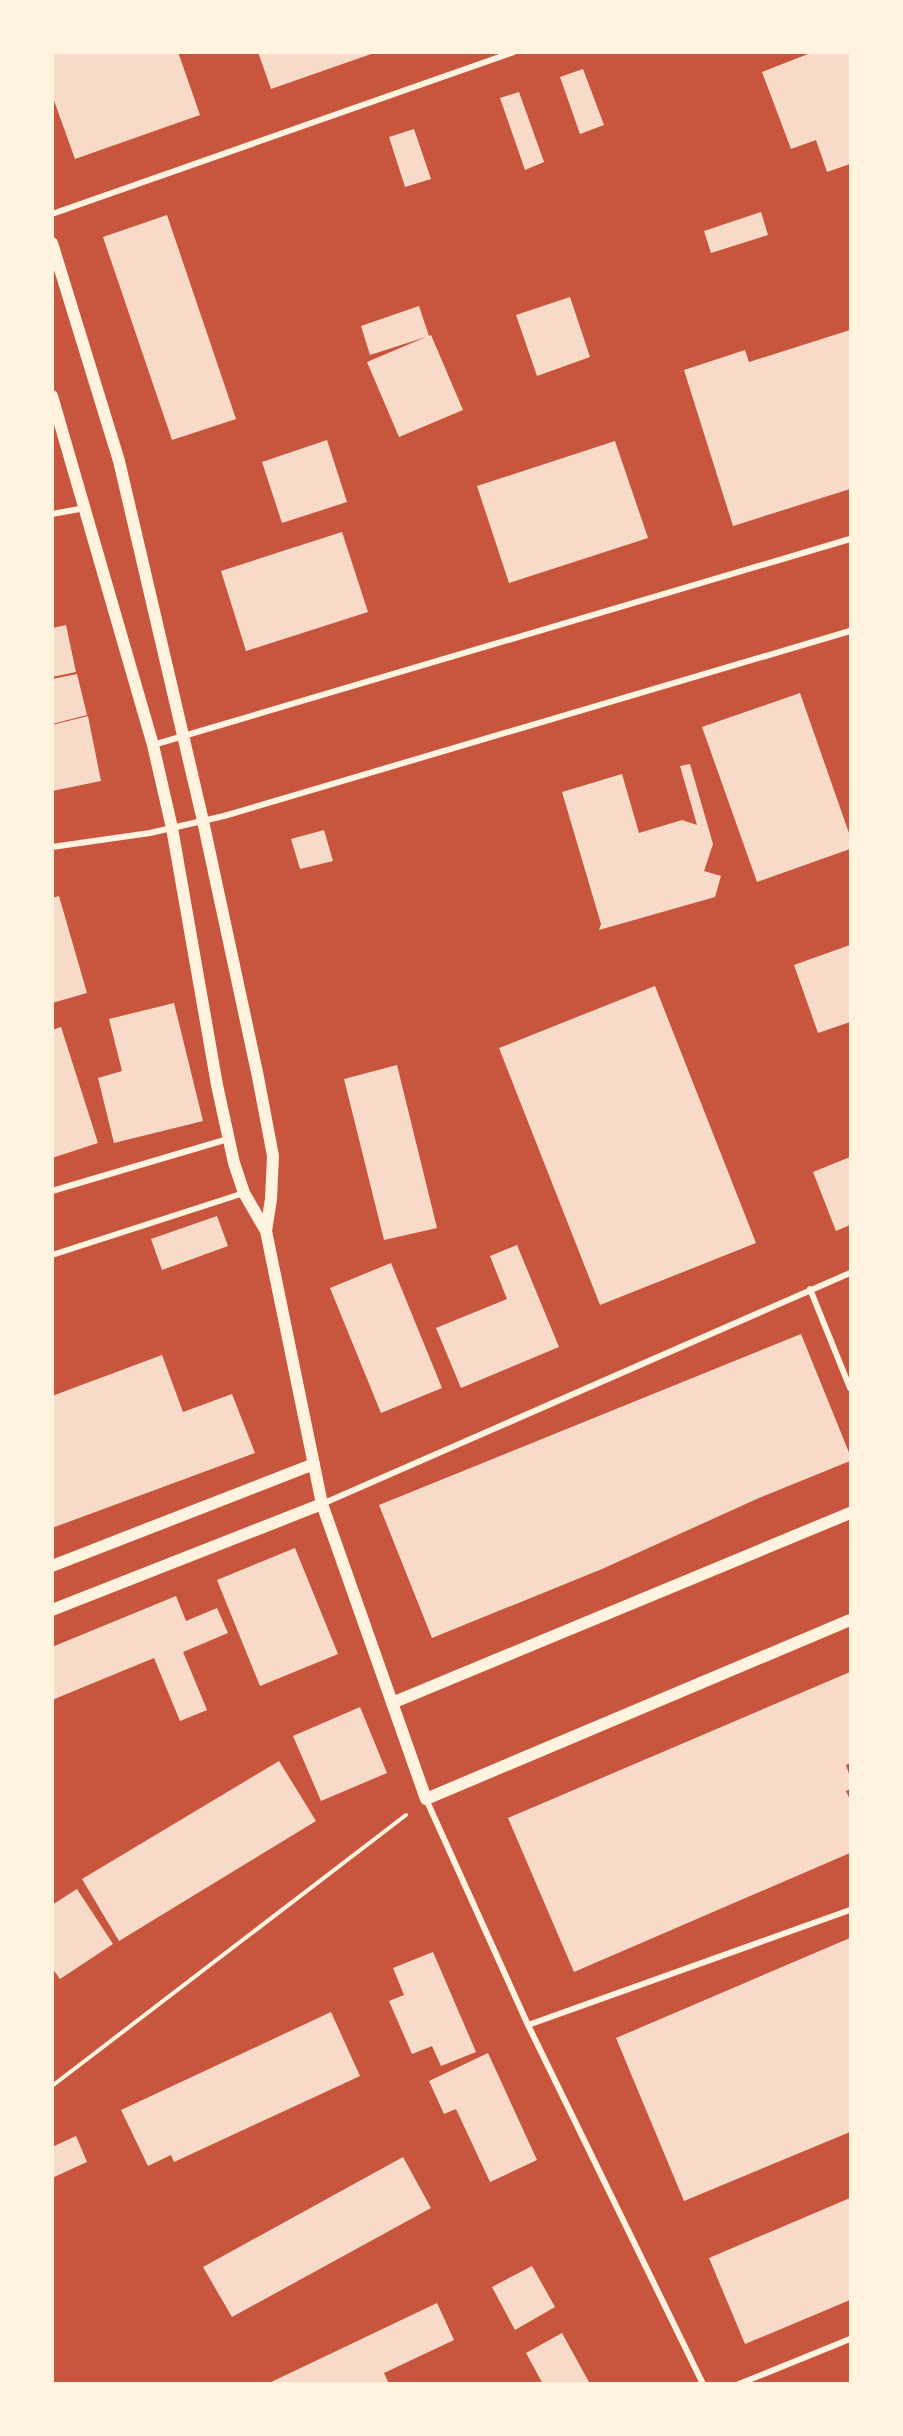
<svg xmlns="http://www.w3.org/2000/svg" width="903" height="2436" viewBox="0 0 903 2436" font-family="'Golos Text',sans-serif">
<rect width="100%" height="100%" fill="#c8553d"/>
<path fill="#f7dbc8" d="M52 52H178L200 115 75 159 52 95Z
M258 52H374V53L271 89Z
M813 52H850V164L827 172 816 140 791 149 762 72Z
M583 69 604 125 580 134 560 77Z
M519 92 544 162 525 170 500 98Z
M414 129 431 179 405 187 389 137Z
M761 212 768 235 711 253 704 231Z
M167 215 236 419 172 440 103 237Z
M570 297 590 357 537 376 516 315Z
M419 306 429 336 431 335 463 410 399 437 367 362 426 337 370 355 361 326Z
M850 330V489L733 526 684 370 745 350 749 362Z
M327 440 347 502 282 523 262 462Z
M615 441 648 538 509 583 477 486Z
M342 532 368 612 246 651 221 571Z
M66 625 76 672 52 677V628Z
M77 674 87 715 52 724V679Z
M800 693 850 836V849L757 882 702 727Z
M88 716 101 781 52 791V725Z
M690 764 713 844 704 871 721 876 715 897 599 930 601 924 562 792 622 774 639 833 682 820 697 825 680 766Z
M324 830 333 861 300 869 291 839Z
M59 896 87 993 52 1003V898Z
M850 945V1022L818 1033 794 965Z
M655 986 756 1243 600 1305 499 1048Z
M174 1003 203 1121 114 1143 98 1078 122 1071 109 1019Z
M61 1027 98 1143 52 1158V1030Z
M397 1065 437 1228 384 1240 344 1079Z
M850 1157V1225L836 1231 813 1172Z
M217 1216 228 1246 162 1270 151 1239Z
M517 1245 559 1347 461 1388 436 1328 507 1299 490 1256Z
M391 1263 442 1388 381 1413 330 1288Z
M801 1334 850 1455V1461L759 1498 602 1569 432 1638 379 1505Z
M162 1355 183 1412 232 1394 255 1453 52 1528V1396Z
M295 1548 338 1654 260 1686 217 1580Z
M176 1596 186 1621 217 1608 228 1633 183 1652 207 1710 180 1721 154 1658 52 1700V1647Z
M850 1672V1763L846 1765 850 1777V1789L846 1791 850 1800V1853L574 1972 508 1818Z
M360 1707 387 1773 321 1801 293 1736Z
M279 1761 316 1821 119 1941 82 1879Z
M77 1889 113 1944 60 1979 52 1968V1905Z
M850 1938V2132L684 2201 616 2038Z
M433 1952 476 2052 441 2066 432 2046 412 2054 389 2001 404 1995 393 1968Z
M331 2012 360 2076 174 2162 171 2155 148 2166 121 2110Z
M488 2053 537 2160 490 2182 456 2109 444 2114 429 2081Z
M76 2136 87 2162 52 2178V2147Z
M403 2157 431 2208 232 2317 203 2267Z
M850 2198V2300L745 2344 709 2258Z
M532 2266 555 2307 515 2330 492 2287Z
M437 2303 454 2340 384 2373 389 2384H267Z
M562 2333 590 2384H543L526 2353Z"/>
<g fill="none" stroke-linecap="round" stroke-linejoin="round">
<path stroke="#fff3e0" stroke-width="4" d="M52 2086 406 1815"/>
<path stroke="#fff3e0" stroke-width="6" d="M52 214 514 52
M52 514 85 508
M153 745 850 539
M52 847 150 833 224 816 850 631
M52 1191 228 1139
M52 1255 244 1193
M810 1289 850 1388
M322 1504 850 1273
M426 1799 528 2025 703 2384
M528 2025 850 1910
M739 2384 850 2339"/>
<path stroke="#fff3e0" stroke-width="12" d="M52 243 119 461 203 821 258 1077 273 1156 271 1199 266 1231 322 1504 426 1799 850 1620
M52 396 153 745 172 828 217 1085 234 1163 244 1193 266 1231
M52 1566 314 1464
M52 1610 322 1504
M392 1703 850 1513"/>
</g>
<rect width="903" height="2436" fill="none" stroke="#fff3e0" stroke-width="108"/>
</svg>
